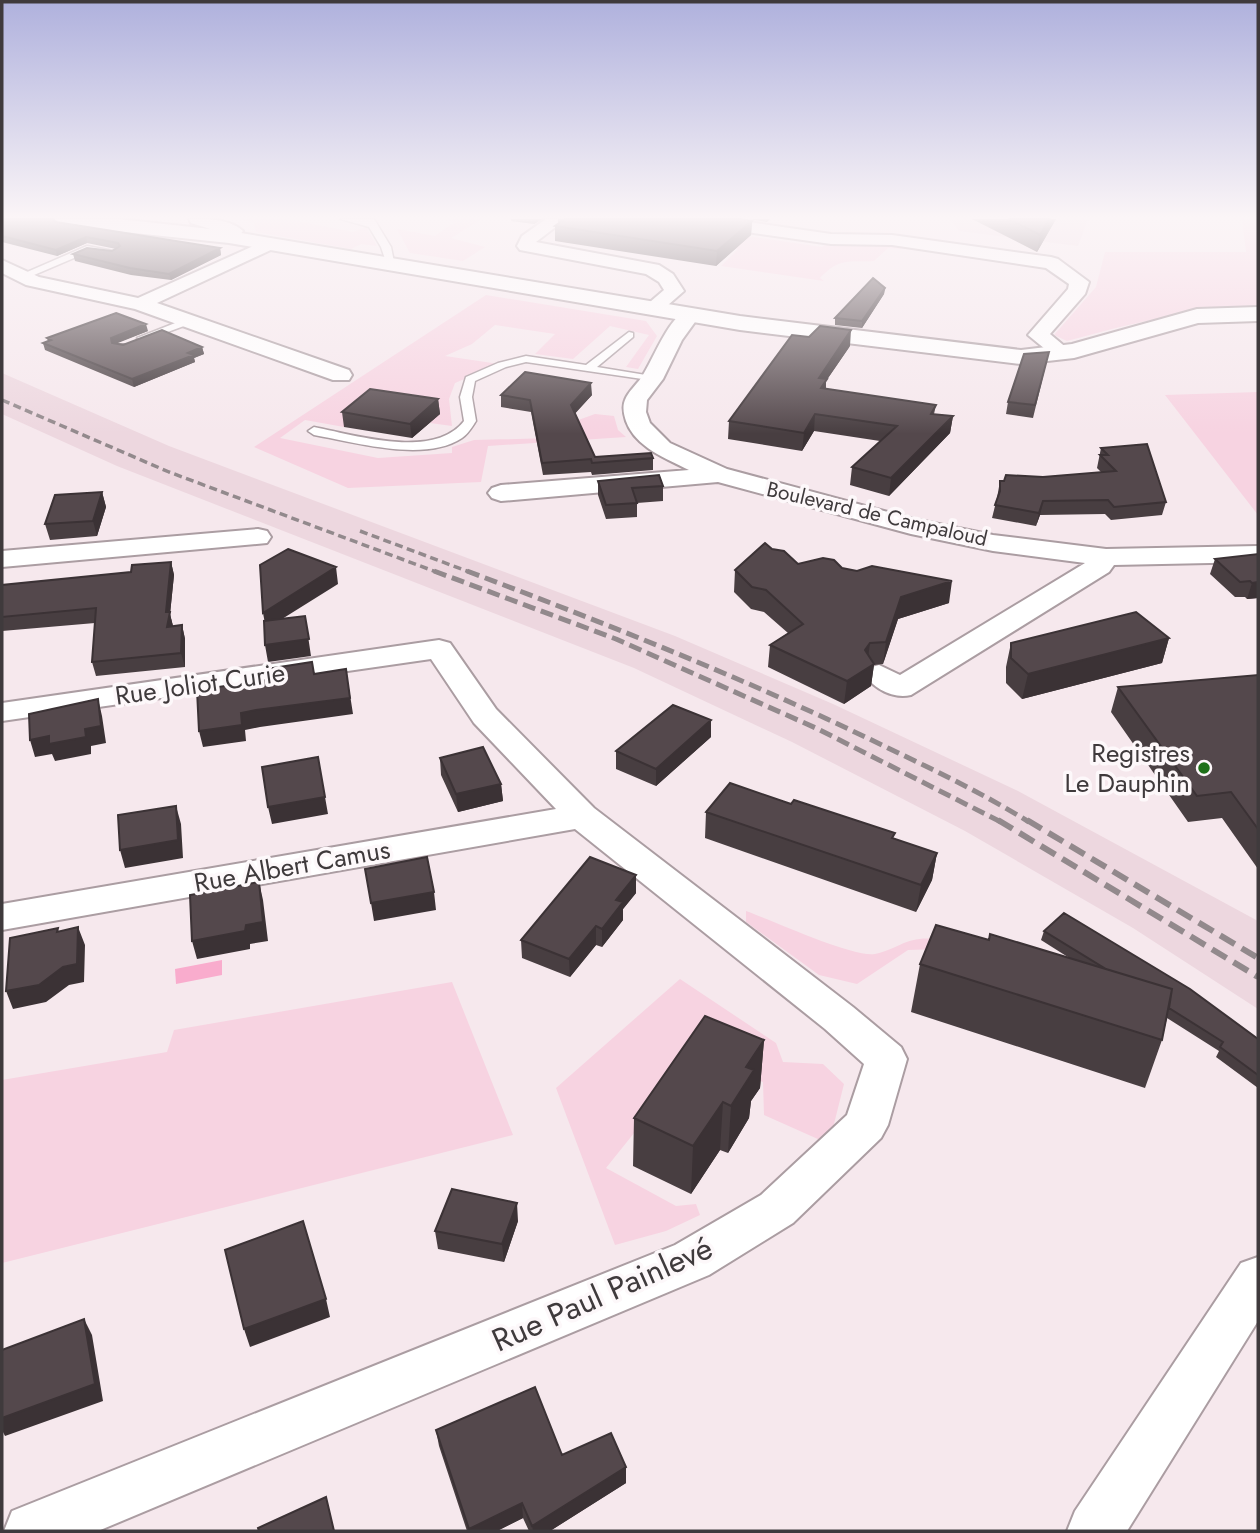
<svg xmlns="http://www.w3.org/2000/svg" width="1260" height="1533" viewBox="0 0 1260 1533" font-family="Jost,sans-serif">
<rect width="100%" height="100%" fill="#f6e8ed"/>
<path fill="#edd7df" d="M950 219H1088L1078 246 959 231Z
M2 373 169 446 675 636 833 704 1018 791 1258 921V1009L1133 928 965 831 792 742 634 668 117 466 2 414Z"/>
<path fill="#f7d3e1" d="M239 219H287L353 232 366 227 377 246 361 244 351 249 256 232 254 223Z
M450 219H482L451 238 485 247 463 261 410 253 397 229 435 236 455 222 448 220Z
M630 219 822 247 831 239 904 243 901 249 888 248 874 261C850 262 839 257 820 278L824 281 721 266 738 249 567 225Z
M1242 219H1258V309C1192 307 1131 324 1067 341L1054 335 1096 287 1105 252H1246Z
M486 295 646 321 657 336 638 369 626 367 649 335 610 326 573 359 535 354 555 334 495 325 472 344 445 356 499 364 455 383 449 399 452 426 430 423 439 414 373 402 344 427 305 420 280 438 378 458 452 453V447L474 440 552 438 570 423 595 414 614 416 618 430 626 437 488 446 481 482 348 488 254 447Z
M1258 392V515L1165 395Z
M746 911C771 920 854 958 875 954 902 948 904 936 938 939L940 949 908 950 857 984 819 975 746 922Z
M680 979 776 1043 783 1062 823 1064 844 1084 829 1144 764 1115 763 1082 695 1057 606 1168 676 1206 696 1204 700 1215 666 1231 615 1245 556 1088Z
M452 982 513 1135 2 1263V1080L167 1052 174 1030Z"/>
<path fill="#f9accd" d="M222 960V975L176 984 175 969Z"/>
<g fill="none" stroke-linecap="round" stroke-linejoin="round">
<g stroke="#ab9da2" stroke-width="3">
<path id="lane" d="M341 219H374L391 247 395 267 387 265 381 247 369 227Z
M87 246 119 252 114 255 88 252 27 278 18 276Z
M188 318 193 321 192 323 146 340 137 338Z
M629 332 633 333V337L597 367 652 376 656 377V381L526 362 506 367 475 381 472 397 476 421C472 427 468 434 462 438 425 463 354 442 314 435L308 431 314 427C355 435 434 460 464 421L460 397 466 377 498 363 526 356 586 365Z"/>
</g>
<g stroke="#ab9da2" stroke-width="4">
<path id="street" d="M189 219C206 219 229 218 243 231L235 241 229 242 220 237 223 233 191 223Z
M546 219H566L536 242 659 265 673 274 684 291 660 312H646L643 308 664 290 659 282 646 274 520 250 517 246 522 236Z
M682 219H728L831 234 892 235 1051 257 1058 259 1089 282 1085 294 1050 334 1074 354 1070 358H1056L1028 335 1068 289 1069 284 1046 268 892 245 831 244 690 224Z
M269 239 275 240 278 244 275 248 157 303 349 370 352 375 349 380H333L135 309 26 285 2 273V260L39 277 138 298Z
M690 309 697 311 700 315 682 340 663 379 647 400 646 412 650 423 670 443 727 469 914 519 993 535 1106 549 1258 546V562L1114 565 1109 572 911 695C893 699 874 689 864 674L868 668 879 665 900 675 1085 563 993 551 911 534 718 482 501 501 492 498 488 493 492 488 501 485 689 470C667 459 635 447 626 421 624 415 622 407 625 400 628 392 636 385 641 378 653 361 669 314 690 309Z
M258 529 267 531 271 537 267 543 2 567V551Z
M439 640 450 643 496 709 594 808 853 1007 901 1047 907 1059 888 1125 881 1138 793 1223 709 1275 98 1531H4L12 1511 675 1245 761 1195 847 1115 864 1064 825 1029 575 829 2 930V904L556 809 474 723 431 659 2 721V703Z
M1258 1257V1321L1127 1531H1067L1075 1511 1241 1263Z"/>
</g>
<g stroke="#ab9da2" stroke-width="4">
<path id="secondary" d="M48 219H118L229 231 740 316 1021 350 1072 344 1197 309 1258 307V321L1198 323 1074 358 1021 364 740 330 229 243 58 225Z"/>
</g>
<use href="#lane" fill="#fff" fill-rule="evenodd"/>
<use href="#street" fill="#fff" fill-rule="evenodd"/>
<use href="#secondary" fill="#fff" fill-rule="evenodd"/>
<path stroke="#92898c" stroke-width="3.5" stroke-dasharray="8 4.5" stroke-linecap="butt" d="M2 400 169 472 439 573
M360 531 472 573"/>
<path stroke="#92898c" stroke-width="5" stroke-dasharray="13 6" stroke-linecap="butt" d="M434 571 616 639 818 729 1001 822
M467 571C610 625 751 681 888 748 936 771 984 794 1029 822"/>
<path stroke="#92898c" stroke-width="6" stroke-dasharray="17 8" stroke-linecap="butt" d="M998 820 1258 977
M1027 820 1258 958"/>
</g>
<path fill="#483e41" d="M2 219 56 222 220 248 221 255 171 280 131 275 75 261 73 254 112 251 116 249 87 243 57 256 2 242Z
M511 219H542L534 224 511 221Z
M558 219H741L752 221 751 235 716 266 555 241V226L558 224Z
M748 219H770L767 222Z
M972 219H1056L1037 252Z
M885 288 884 294 862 328 835 325V318Z
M148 331 116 343 202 347 204 354 194 358 195 362 134 387 45 350 43 343 48 341 47 338Z
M850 346 826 381V389L936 405 934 414 953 416 950 433 889 496 850 485 852 467 880 441 814 431 802 451 728 439 729 421Z
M1049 352 1033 418 1006 414 1008 402Z
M501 395H592L575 413 595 457 653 458V470L592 475 591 472 543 475 531 412 501 407Z
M438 399 440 414 412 438 344 427 342 412Z
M1101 448 1166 502 1162 515 1111 520 1105 514 1040 515 1036 526 992 518 997 498 1000 481 1101 472 1097 468Z
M598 481 663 486V501L637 503V517L606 519 598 495Z
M102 492 106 507 97 536 50 540 45 524Z
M772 549 798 564 842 568 949 603 898 619 883 664 874 665 871 686 844 704 768 667 770 645 788 633 764 612 751 609 734 592 735 570Z
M1258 554V598L1247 599 1245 597H1235L1210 574 1215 559Z
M171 562 174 575 170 614 173 626 182 625 185 639V667L96 676 92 662 95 623 2 631V585L131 572Z
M1169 638 1162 663 1022 699 1006 683V667L1011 643Z
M1258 675V869L1222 818 1188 822 1111 712 1118 687Z
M711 737 656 786 616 769V751Z
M440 758 501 784 503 801 458 812 441 775Z
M706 812 894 839 937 853 932 880 916 912 705 838Z
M636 875V893L623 909V920L602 947 596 945 570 977 522 958 521 940Z
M1044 931 1258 1039V1088L1216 1057 1219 1051 1167 1018 1162 1040 1145 1088 911 1012 920 964 989 940 1071 959 1041 940Z
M764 1040 760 1088 751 1101 749 1118 728 1153 720 1150 691 1194 633 1166 634 1118Z
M518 1221 504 1262 438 1249 435 1231Z
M436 1430 626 1467V1483L550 1531H529L523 1518 497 1531H467L439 1446Z"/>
<path fill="#3b3235" d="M534 219H542L534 224Z
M1049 219H1056L1037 252 1040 235Z
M752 221 751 235 716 266 717 251Z
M86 237 87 243 57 256 56 250Z
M220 248 221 255 171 280 169 274Z
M885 288 884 294 862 328V321Z
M146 324 148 331 113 345V350L111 338Z
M851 330 850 346 826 381 825 396 819 405V378Z
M202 347 204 354 194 358 195 362 134 387 132 379Z
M591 383 592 395 572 417 571 405Z
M438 399 440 414 412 438 410 424Z
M815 414 814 431 802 451 804 433Z
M953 416 950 433 889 496 891 478Z
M102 492 106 507 97 536 93 521Z
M1043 501 1040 515 1036 526 1039 513Z
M171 562 174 575 170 614 173 626 170 641 167 627 166 612Z
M336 567 338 584 266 629 263 613Z
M952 581 949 603 898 619 883 664 886 642 901 597Z
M1258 582V598L1247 599 1252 583Z
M305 616 311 656 268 662 265 645Z
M182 625 185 639V667L181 653Z
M1169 638 1162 663 1022 699 1028 674Z
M870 643 867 665 874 664 871 686 844 704 847 681 865 650Z
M346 669 353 714 260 727 245 730 246 741 203 747 199 731Z
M98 699 102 716 106 743 91 746V754L55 761 52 754 35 757 30 740 85 729Z
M711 720V737L656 786V769Z
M501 784 503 801 458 812 456 794Z
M325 797 328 814 272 824 268 807Z
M176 806 181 824 183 858 125 868 120 850Z
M937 853 932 880 916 912 921 885Z
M636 875V893L623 909V920L602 947V929L616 900Z
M259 882 263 900 268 941 250 944V949L197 959 192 941Z
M434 892 436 910 374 921 371 903Z
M596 926V945L570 977 569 959Z
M78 927 85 945 84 982 69 985 46 1002 13 1009 6 991Z
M764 1040 760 1088 751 1101 749 1118 728 1153 731 1106 746 1067Z
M723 1102 720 1150 691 1194 693 1146Z
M517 1203 518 1221 504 1262 502 1244Z
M326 1299 330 1317 250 1347 244 1329Z
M84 1319 92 1335 103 1401 5 1436 2 1430V1418Z
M626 1467V1483L550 1531H533L532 1526Z
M522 1503 523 1518 497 1531H469V1529Z"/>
<path fill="#54484c" stroke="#3b3235" stroke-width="2" d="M2 219H53L56 222 220 248 169 274 130 268 73 254 87 248 112 251 120 246 118 243 86 237 56 250 2 236Z
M565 219H741L752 221 717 251 555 226Z
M1009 219H1049L1040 235Z
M873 278 885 288 862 321 835 318Z
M116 313 146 324 111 338 112 343 123 345 162 330 202 347 188 353 194 355 132 379 43 343 51 340 47 338Z
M820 326 851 330 819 378 827 379 821 388 936 405 931 414 953 416 891 478 852 467 897 426 815 414 804 433 729 421 792 335 809 337Z
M1049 352 1035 405 1008 402 1024 354Z
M525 372 591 383 571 405 595 457 651 453 653 458 592 463 591 459 542 463 530 400 501 395Z
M370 389 438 399 410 424 342 412Z
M1147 444 1166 502 1114 507 1108 500 1043 501 1039 513 995 505 1000 491V481H1004L1006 475 1043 477 1116 471 1100 455H1108L1101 448Z
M659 475 663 486 632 488 637 503 606 505 598 481Z
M102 492 93 521 45 524 55 495Z
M765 543 772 549 784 551 798 564 823 558 834 560 842 568 857 571 872 566 952 581 901 597 886 642 870 643 865 650 874 664 847 681 770 645 803 624 766 590 752 587 735 570Z
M288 549 336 567 263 613 260 565Z
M1258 554V582L1252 583 1250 581 1240 582 1215 559Z
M171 562 166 612H170L167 627 182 625 181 653 92 662 96 608 2 617V585L131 572 132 565Z
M1136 612 1169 638 1028 674 1011 658V643Z
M305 616 309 639 265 645 264 621Z
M312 662 314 674 346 669 350 698 256 710 241 713 242 725 199 731 197 690 267 680 266 669Z
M1258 675V829L1231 792 1197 796 1118 687Z
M98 699 101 726 85 729 86 737 49 744V736L30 740 29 714Z
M673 705 711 720 656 769 616 751Z
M483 747 501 784 456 794 440 758Z
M318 757 325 797 268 807 262 767Z
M730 783 791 804 794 800 895 833 892 838 937 853 921 885 706 812Z
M176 806 178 840 120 850 118 815Z
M427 857 434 892 371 903 365 869Z
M590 857 636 875 616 900 623 902 602 929 596 926 569 959 521 940Z
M259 882 263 922 246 925 245 931 192 941 190 895Z
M1064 913 1190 989 1258 1039V1075L1220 1047 1223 1042 1169 1008 1172 989 1106 969 1044 931Z
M936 925 989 940 990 934 1172 989 1162 1040 920 964Z
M78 927 77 964 63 967 39 985 6 991 10 938 58 928 57 932Z
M705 1016 764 1040 746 1067 754 1070 731 1106 723 1102 693 1146 634 1118Z
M452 1189 517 1203 502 1244 435 1231Z
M303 1221 326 1299 244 1329 225 1250Z
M84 1319 95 1384 2 1418V1350Z
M535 1387 562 1455 611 1433 626 1467 532 1526 522 1503 469 1529 436 1430Z
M326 1497 334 1531H259L258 1528Z"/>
<linearGradient id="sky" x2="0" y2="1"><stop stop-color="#afb1dd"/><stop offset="0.5" stop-color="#fbf5f7"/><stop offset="1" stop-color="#fbf5f7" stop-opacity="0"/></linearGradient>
<rect width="1260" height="434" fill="url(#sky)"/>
<circle fill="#1e7018" stroke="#fdf8fa" stroke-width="2.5" cx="1204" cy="768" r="7"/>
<g text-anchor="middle" stroke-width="7" stroke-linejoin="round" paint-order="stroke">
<g font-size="21" fill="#3f3a3c" stroke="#fdf8fa">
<text transform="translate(877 514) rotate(13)" y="7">Boulevard de Campaloud</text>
</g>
<g font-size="26" fill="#3f3a3c" stroke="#fdf8fa">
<text transform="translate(200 684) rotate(-8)" y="9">Rue Joliot Curie</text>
<text transform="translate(292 866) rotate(-10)" y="9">Rue Albert Camus</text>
</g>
<g font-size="26" fill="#3f3a3c" stroke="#fdf8fa" text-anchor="end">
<text x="1190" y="762">Registres<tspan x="1190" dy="30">Le Dauphin</tspan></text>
</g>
<g font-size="32" fill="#3f3a3c" stroke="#fdf8fa">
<text transform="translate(602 1294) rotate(-24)" y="11">Rue Paul Painlevé</text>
</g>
</g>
<rect width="1260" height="1533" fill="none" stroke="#3f3a3c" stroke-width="7"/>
</svg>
